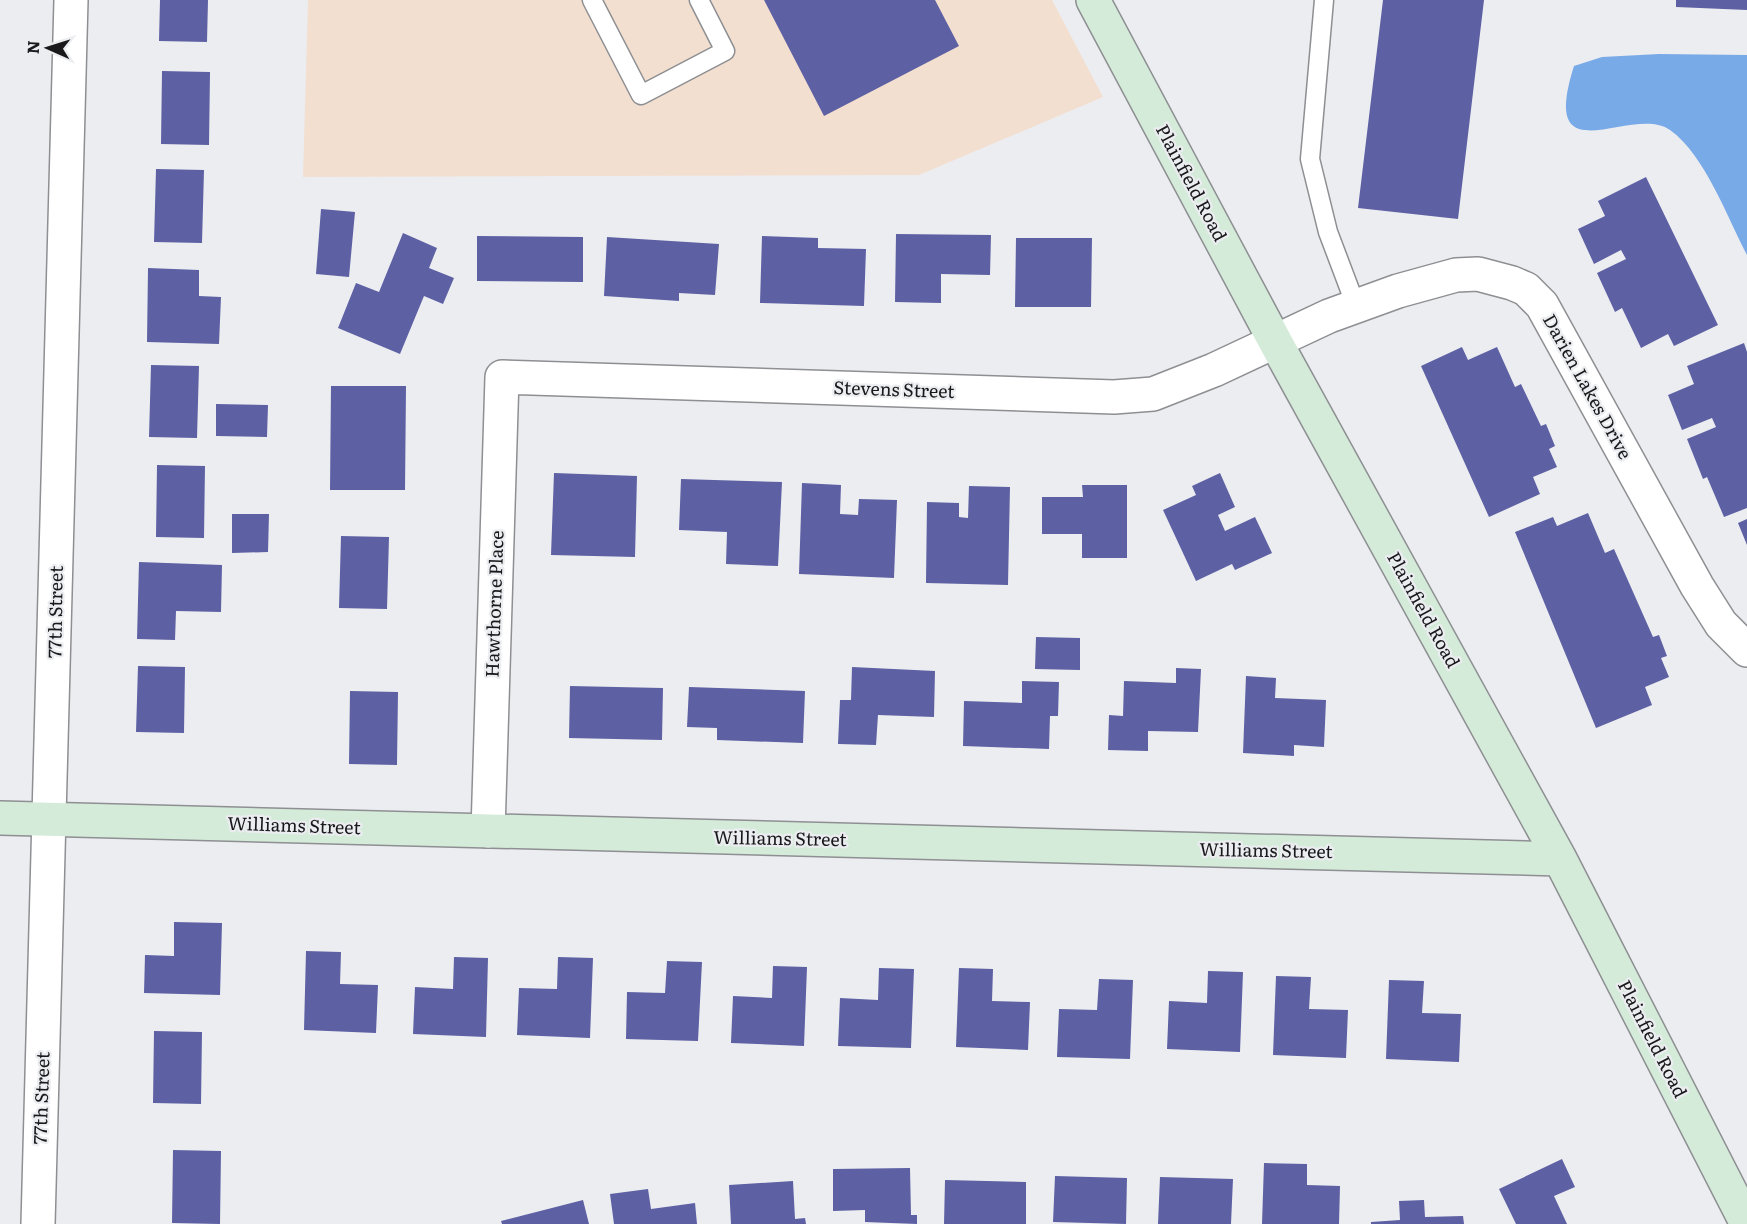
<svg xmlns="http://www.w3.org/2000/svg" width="1747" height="1224" viewBox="0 0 1747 1224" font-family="Literata,serif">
<rect width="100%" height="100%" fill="#ecedf1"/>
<path fill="#f3dfd0" d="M308 0H1052L1103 97 919 175 303 177Z"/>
<path fill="#79aae8" d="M1659 54 1747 55V255C1727 217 1705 155 1670 130 1633 103 1538 179 1574 66L1602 57Z"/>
<path fill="#5d60a3" d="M160 0H208L207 42 159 41Z
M764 0H935L959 46 824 116Z
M1383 0H1484L1458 219 1358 208Z
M1676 0H1747V10L1676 7Z
M162 71 210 72 209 145 161 144Z
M156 169 204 170 202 243 154 242Z
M1646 177 1718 325 1674 346 1668 334 1641 348 1622 308 1615 312 1597 273 1626 259 1621 250 1594 264 1578 229 1605 216 1598 201Z
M321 209 355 212 349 277 316 274Z
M403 233 437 248 429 268 454 278 443 304 424 296 400 354 338 328 356 283 379 292Z
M896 234 991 235 990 275 941 274V303L895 302Z
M477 236 583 237V282L477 281Z
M762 236 818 238V248L866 249 864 306 760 303Z
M607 237 719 244 715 295 679 293V301L604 296Z
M1016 238H1092L1091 307H1015Z
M148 268 199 270V296L221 297 219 344 147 342Z
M1744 343 1747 352V508L1724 517 1707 477 1703 479 1687 439 1716 427 1712 418 1682 430 1668 395 1694 384 1687 366Z
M1462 347 1468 360 1497 347 1515 387 1521 384 1541 426 1546 424 1555 446 1549 449 1557 467 1533 477 1540 494 1489 517 1421 366Z
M151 365 199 366 197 438 149 437Z
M331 386H406L405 490H330Z
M216 404 268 405 267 437 216 436Z
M157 465 205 466 204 538 156 537Z
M554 473 637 476 635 557 551 555Z
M1220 473 1235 507 1218 515 1225 531 1255 517 1272 553 1235 570 1232 564 1196 581 1163 510 1196 495 1192 486Z
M681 479 782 482 778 566 726 564 727 532 679 530Z
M802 483 841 485 840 514 858 515 859 499 897 500 894 578 799 574Z
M1082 485H1127V558H1082V534H1042V497H1083Z
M969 486 1010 487 1008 585 926 583 927 502 959 503V517L968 518Z
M1588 513 1605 553 1614 549 1653 637 1659 635 1667 656 1661 658 1669 677 1645 687 1652 705 1596 728 1515 532 1553 517 1557 526Z
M232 514H269L268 552 232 553Z
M1747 519V545L1738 523Z
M341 536 389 537 387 609 339 608Z
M139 562 222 565 221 612 176 611 175 640 137 639Z
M1036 637 1080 638V670L1035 669Z
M138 666 185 667 184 733 136 732Z
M852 667 935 671 934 717 878 715 876 745 838 744 840 700H851Z
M1176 668 1201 669 1198 732 1148 731V751L1108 750 1109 715 1123 716 1124 681 1176 683Z
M1246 676 1276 678 1275 698 1326 700 1324 747 1294 745V756L1243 753Z
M1022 681 1059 682 1058 716H1050L1049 749 963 746 964 701 1022 703Z
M570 686 663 688 662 740 569 738Z
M689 687 805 691 803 743 717 740V728L687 727Z
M350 691 398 692 397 765 349 764Z
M174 922 222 923 220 995 144 993 145 955 174 956Z
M306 951 341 952 340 984 378 985 376 1033 304 1030Z
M454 957 488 958 486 1037 413 1034 415 987 453 989Z
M558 957 593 958 590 1038 517 1035 519 988 557 989Z
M667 961 702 962 698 1041 626 1039 627 992 665 993Z
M773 966 807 967 804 1046 731 1043 733 996 772 998Z
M879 968 914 969 911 1048 838 1046 840 998 878 1000Z
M959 968 993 969 992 1001 1030 1002 1028 1050 956 1047Z
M1208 971 1243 972 1240 1052 1167 1049 1169 1001 1207 1003Z
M1276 976 1311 977 1309 1009 1348 1010 1346 1058 1273 1055Z
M1099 979 1133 980 1130 1059 1057 1057 1059 1009 1097 1010Z
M1389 980 1424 981 1422 1013 1461 1014 1459 1062 1386 1059Z
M154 1031 202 1032 201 1104 153 1103Z
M173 1150 221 1151 220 1224 172 1223Z
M1562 1159 1575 1187 1554 1196 1567 1224H1516L1499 1189Z
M1264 1163 1307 1164V1185L1340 1186 1339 1224H1262Z
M910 1168 911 1215H917V1224L865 1222V1210L833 1211V1169Z
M1055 1176 1127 1178 1126 1224 1053 1222Z
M1160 1177 1233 1179 1231 1224H1158Z
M945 1180 1026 1182V1224H944Z
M793 1181 795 1219 805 1218 806 1224H731L729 1185Z
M648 1189 651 1209 695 1203 697 1224H614L610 1194Z
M583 1200 589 1224H502L501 1221Z
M1424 1200 1425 1217 1463 1216 1464 1224H1371V1222L1400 1220 1399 1201Z"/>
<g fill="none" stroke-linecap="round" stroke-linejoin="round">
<g stroke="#8e8f92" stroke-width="21">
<path id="lane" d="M592 0 641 95 725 51 699 0
M1324 0 1310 159 1328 232 1356 306"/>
</g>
<g stroke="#8e8f92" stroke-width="36">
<path id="street" d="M488 831 502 377 1114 397 1153 394 1214 370 1329 316 1398 291 1456 275 1478 274 1512 283 1526 289 1542 305 1697 586 1721 624 1747 650
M38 1224 71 0"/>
</g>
<g stroke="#8e8f92" stroke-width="36">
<path id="secondary" d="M1093 0 1276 343 1560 859 1747 1224
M0 818 1560 859"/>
</g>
<use href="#lane" stroke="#fff" stroke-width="18"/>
<use href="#street" stroke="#fff" stroke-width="33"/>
<use href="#secondary" stroke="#d4ebd9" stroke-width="33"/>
</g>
<g text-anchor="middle" stroke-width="4.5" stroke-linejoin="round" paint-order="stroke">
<g font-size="18" fill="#19191b" stroke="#ecedf1">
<text transform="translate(1191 183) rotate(62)" y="6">Plainfield Road</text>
<text transform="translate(1587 387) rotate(61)" y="6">Darien Lakes Drive</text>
<text transform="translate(894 390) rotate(2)" y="6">Stevens Street</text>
<text transform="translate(495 604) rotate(-88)" y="6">Hawthorne Place</text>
<text transform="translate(1423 610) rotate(61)" y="6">Plainfield Road</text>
<text transform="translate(56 612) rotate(-89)" y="6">77th Street</text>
<text transform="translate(294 826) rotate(2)" y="6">Williams Street</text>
<text transform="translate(780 839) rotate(1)" y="6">Williams Street</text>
<text transform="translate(1266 851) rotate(1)" y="6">Williams Street</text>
<text transform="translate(1652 1039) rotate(63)" y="6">Plainfield Road</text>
<text transform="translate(42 1098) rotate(-88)" y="6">77th Street</text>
</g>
</g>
<g transform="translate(48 48) rotate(273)" stroke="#ecedf1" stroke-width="4.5" paint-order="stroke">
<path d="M0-4.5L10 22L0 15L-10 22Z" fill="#19191b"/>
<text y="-9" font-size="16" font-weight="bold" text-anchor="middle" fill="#19191b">N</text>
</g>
</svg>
